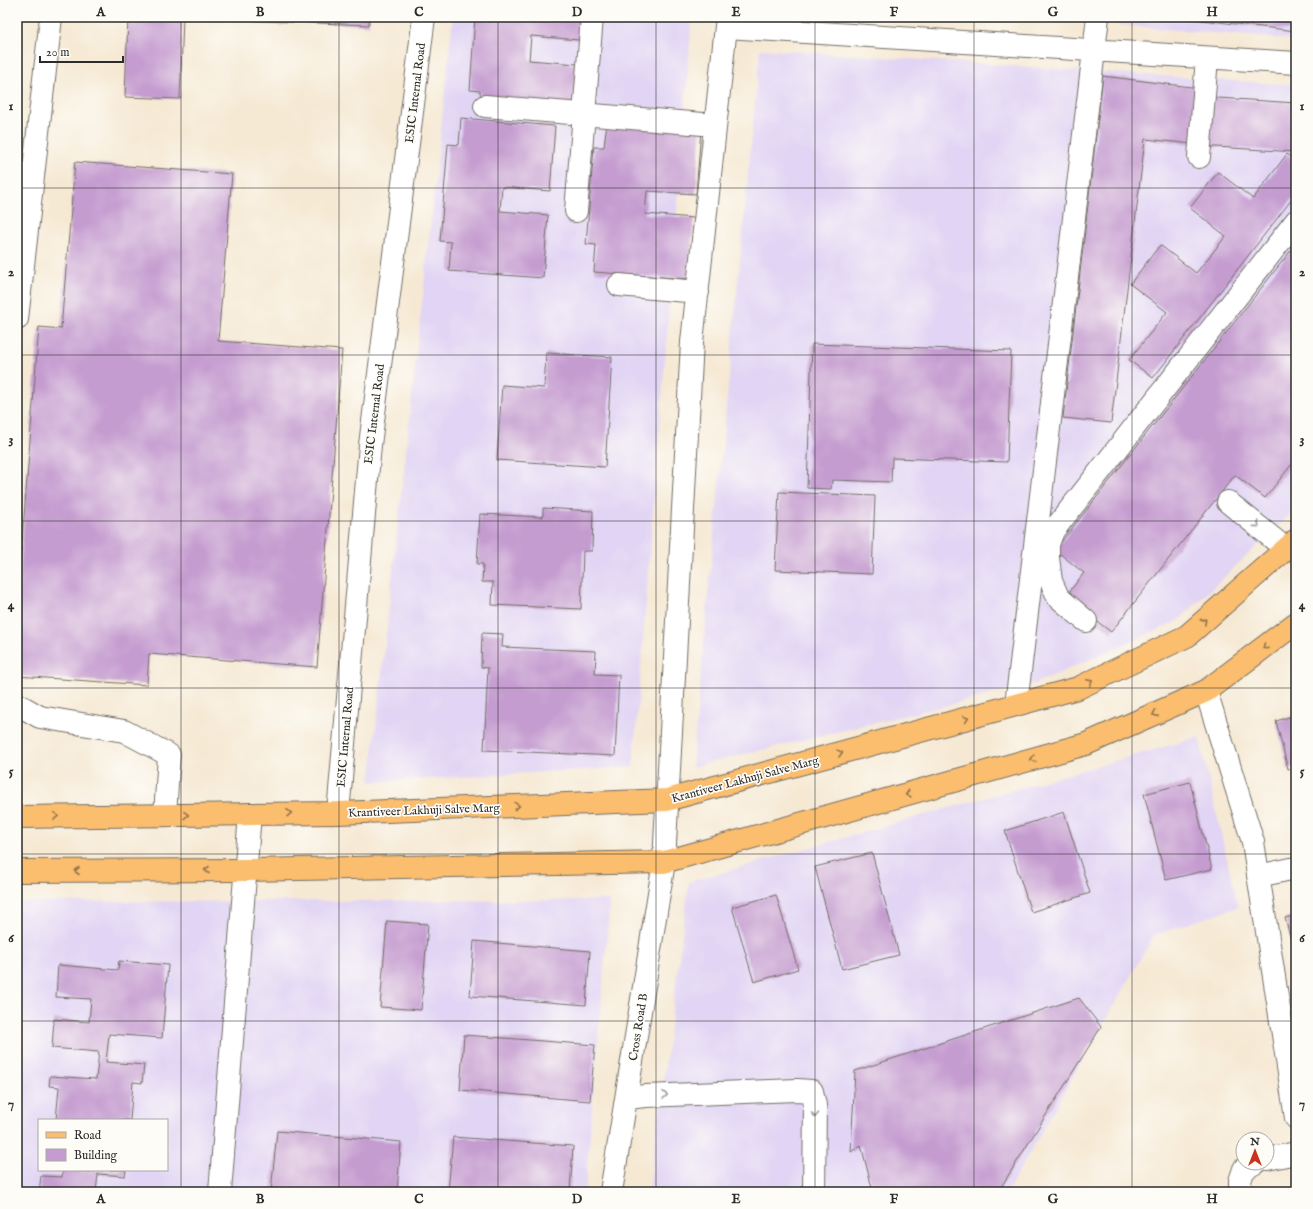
<svg xmlns="http://www.w3.org/2000/svg" width="1313" height="1209" viewBox="0 0 1313 1209" font-family="'IM FELL English',serif">
<rect width="100%" height="100%" fill="#fdfcf7"/>
<filter id="ink" filterUnits="userSpaceOnUse"><feTurbulence type="fractalNoise" baseFrequency=".025" numOctaves="2"/><feDisplacementMap in="SourceGraphic" scale="8" xChannelSelector="R" yChannelSelector="G"/><feConvolveMatrix kernelMatrix="1 2 1 2 8 2 1 2 1" color-interpolation-filters="sRGB"/></filter>
<filter id="wash" filterUnits="userSpaceOnUse"><feTurbulence type="fractalNoise" baseFrequency=".012" numOctaves="4" result="noise"/><feDisplacementMap in="SourceGraphic" scale="16" xChannelSelector="R" yChannelSelector="G"/><feGaussianBlur stdDeviation="0.9" result="paint"/><feColorMatrix in="noise" values="0 0 0 0 0 0 0 0 0 0 0 0 0 0 0 0 0 1.4 0 .05"/><feComposite in="paint" operator="in"/></filter>
<g filter="url(#wash)">
<rect width="100%" height="100%" fill="#f6e9d4"/>
<path fill="#e1d4f4" fill-rule="evenodd" d="M453 17H692L633 767 370 782Z
M1026 17H1296V40Z
M760 49 1296 85V509L1178 621 1034 684 692 767Z
M1199 737 1238 907 1154 935 1007 1192H649L652 1166 689 882Z
M610 900 585 1192H17V902ZM39 1120H167V1170H39Z"/>
<g id="blocks">
<path fill="#c59cd0" d="M17 17H20L19 41H17Z
M128 17H369V25L183 18 180 99 125 97Z
M475 17H581L579 40 531 36 529 60 577 64 574 112 481 103 480 91 470 90Z
M1184 17H1296V31L1184 18Z
M1103 76 1199 88 1193 144 1145 139 1111 423 1063 418Z
M1203 97 1296 103V152L1200 146Z
M461 118 555 126 550 191 502 187 500 211 548 215 543 278 449 271 451 242 440 241 448 144 459 145Z
M607 122 701 129 696 194 647 191 645 214 694 218 689 279 594 272 596 245 586 244 594 147H604Z
M1287 154 1296 161V194L1153 378 1129 360 1167 312 1130 284 1160 245 1196 273 1226 236 1190 208 1218 172 1253 199Z
M75 162 232 174 218 341 342 350 317 667 149 654 147 685 17 676V605L39 327 61 329Z
M1296 244V459L1265 498 1235 475 1111 632 1065 597 1084 573 1055 550Z
M812 344 1011 351 1007 462 892 458 891 482 832 480 831 489 807 488Z
M546 353 612 357 605 467 497 460 502 385 544 388Z
M779 492 875 496 872 574 775 570Z
M543 508 593 511 592 551H583L581 609 492 605 493 582H482L483 564H477L480 514 543 517Z
M482 633 503 634 502 647 596 651 595 674 619 675 615 756 484 750 488 668 481 667Z
M1296 715V767L1288 769 1276 721Z
M1190 782 1212 869 1166 880 1144 794Z
M1064 812 1090 893 1031 912 1005 831Z
M872 853 899 955 842 969 815 867Z
M776 895 798 969 754 982 732 907Z
M1296 915V958L1285 918Z
M387 921 428 924 421 1010 380 1007Z
M474 941 590 951 586 1005 470 996Z
M119 961 168 965 162 1038 109 1034 106 1062 144 1065 142 1083 133 1082 130 1120H56L59 1087 49 1086 50 1076 96 1079 99 1052 52 1048 54 1019 89 1022 91 999 56 997 58 965 118 970Z
M1079 998 1101 1027 998 1192H884L872 1188 861 1145 851 1152 855 1071Z
M464 1035 595 1045 590 1101 460 1090Z
M277 1131 401 1142 397 1192H271Z
M453 1137 573 1146 570 1192H448Z
M63 1170 91 1172V1170H126L125 1176 98 1174 96 1192H39L41 1176 62 1177Z"/>
</g>
</g>
<g filter="url(#ink)">
<use href="#blocks" fill-opacity="0" stroke="#726e66" stroke-width="1"/>
<g fill="none" stroke-linecap="round" stroke-linejoin="round">
<g stroke="#726e66" stroke-width="24">
<path id="minor" d="M726 27 1296 63
M485 106 715 125
M1199 157 1207 58
M576 211 592 17
M619 285 698 292
M17 319 51 17
M1228 502 1286 549
M1086 621 1058 597 1051 581 1048 558V544L1053 531 1296 221
M1206 691 1253 842 1296 1118
M17 704 40 717 124 731 169 755 165 815
M1016 705 1098 17
M338 813 370 445 424 17
M1258 876 1296 868
M626 1098 646 1096 797 1090 812 1091 815 1105 814 1192
M1267 1159 1296 1153
M220 1192 250 814
M611 1192 664 862 692 342 727 17
M1240 1192V1181L1244 1169 1255 1163"/>
</g>
<g stroke="#726e66" stroke-width="24">
<path id="major" d="M17 817 338 813 667 800 1078 688 1187 636 1296 540
M17 871 246 870 664 862 1086 744 1206 691 1296 623"/>
</g>
<use href="#minor" stroke="#fff" stroke-width="22"/>
<use href="#major" stroke="#fbbd6e" stroke-width="22"/>
</g>
<defs><path id="oneway-chevron" d="M-2-3.5L2.5 0L-2 3.5" fill="none" stroke-width="1.6" stroke-linecap="round" stroke-linejoin="round"/></defs>
<g stroke="#a0a0a0">
<use href="#oneway-chevron" transform="translate(1257 525) rotate(40)"/>
<use href="#oneway-chevron" transform="translate(665 1095) rotate(-2)"/>
<use href="#oneway-chevron" transform="translate(815 1115) rotate(91)"/>
</g>
<g stroke="#93744c">
<use href="#oneway-chevron" transform="translate(1204 621) rotate(-41)"/>
<use href="#oneway-chevron" transform="translate(1265 647) rotate(143)"/>
<use href="#oneway-chevron" transform="translate(1090 682) rotate(-26)"/>
<use href="#oneway-chevron" transform="translate(1155 714) rotate(156)"/>
<use href="#oneway-chevron" transform="translate(966 719) rotate(-15)"/>
<use href="#oneway-chevron" transform="translate(840 753) rotate(-15)"/>
<use href="#oneway-chevron" transform="translate(1033 759) rotate(164)"/>
<use href="#oneway-chevron" transform="translate(908 794) rotate(164)"/>
<use href="#oneway-chevron" transform="translate(517 806) rotate(-2)"/>
<use href="#oneway-chevron" transform="translate(289 813) rotate(-1)"/>
<use href="#oneway-chevron" transform="translate(186 815) rotate(-1)"/>
<use href="#oneway-chevron" transform="translate(56 816) rotate(-1)"/>
<use href="#oneway-chevron" transform="translate(207 870) rotate(180)"/>
<use href="#oneway-chevron" transform="translate(77 871) rotate(180)"/>
</g>
</g>
<path fill="none" stroke="#2b2b2b" stroke-width="1" stroke-opacity="0.55" d="M181 17V1192M339 17V1192M498 17V1192M656 17V1192M815 17V1192M974 17V1192M1132 17V1192M17 188H1296M17 355H1296M17 521H1296M17 688H1296M17 854H1296M17 1021H1296"/>
<g text-anchor="middle" stroke-width="3.5" stroke-linejoin="round" paint-order="stroke">
<g font-size="12" fill="#2b2b2b" stroke="#fdfcf7">
<text transform="translate(415 93) rotate(-83)" y="4">ESIC Internal Road</text>
<text transform="translate(374 414) rotate(-83)" y="4">ESIC Internal Road</text>
<text transform="translate(345 737) rotate(-85)" y="4">ESIC Internal Road</text>
<text transform="translate(745 779) rotate(-15)" y="4">Krantiveer Lakhuji Salve Marg</text>
<text transform="translate(424 810) rotate(-2)" y="4">Krantiveer Lakhuji Salve Marg</text>
<text transform="translate(638 1027) rotate(-81)" y="4">Cross Road B</text>
</g>
</g>
<rect width="1313" height="1209" fill="none" stroke="#fdfcf7" stroke-width="44"/>
<rect x="38" y="1119" width="130" height="52" fill="#fdfcf7" stroke="#a9a8a5"/>
<rect x="46" y="1132" width="20" height="6" fill="#fbbd6e" stroke="#a9a8a5"/>
<text x="74" y="1139" font-size="12" fill="#2b2b2b">Road</text>
<rect x="46" y="1149" width="20" height="12" fill="#c59cd0" stroke="#a9a8a5"/>
<text x="74" y="1159" font-size="12" fill="#2b2b2b">Building</text>
<g transform="translate(1255 1151)"><circle r="19" fill="#fdfcf7" stroke="#a9a8a5"/>
<path d="M0-3L7 15L0 10L-7 15Z" fill="#c8321e"/>
<text y="-6" font-size="11" font-weight="bold" text-anchor="middle" fill="#2b2b2b">N</text>
</g>
<path d="M40 56v6h83v-6" fill="none" stroke="#2b2b2b" stroke-width="2"/>
<text x="46" y="56" font-size="12" fill="#2b2b2b" stroke="#fdfcf7" stroke-width="3" paint-order="stroke">20 m</text>
<rect x="22" y="22" width="1269" height="1165" fill="none" stroke="#2b2b2b" stroke-width="1.5"/>
<g font-size="13" text-anchor="middle" font-weight="bold" fill="#2b2b2b">
<text x="101" y="16">A</text>
<text x="260" y="16">B</text>
<text x="419" y="16">C</text>
<text x="577" y="16">D</text>
<text x="736" y="16">E</text>
<text x="894" y="16">F</text>
<text x="1053" y="16">G</text>
<text x="1212" y="16">H</text>
<text x="11" y="110">1</text>
<text x="1302" y="110">1</text>
<text x="11" y="276">2</text>
<text x="1302" y="276">2</text>
<text x="11" y="443">3</text>
<text x="1302" y="443">3</text>
<text x="11" y="609">4</text>
<text x="1302" y="609">4</text>
<text x="11" y="775">5</text>
<text x="1302" y="775">5</text>
<text x="11" y="942">6</text>
<text x="1302" y="942">6</text>
<text x="11" y="1108">7</text>
<text x="1302" y="1108">7</text>
<text x="101" y="1203">A</text>
<text x="260" y="1203">B</text>
<text x="419" y="1203">C</text>
<text x="577" y="1203">D</text>
<text x="736" y="1203">E</text>
<text x="894" y="1203">F</text>
<text x="1053" y="1203">G</text>
<text x="1212" y="1203">H</text>
</g>
</svg>
